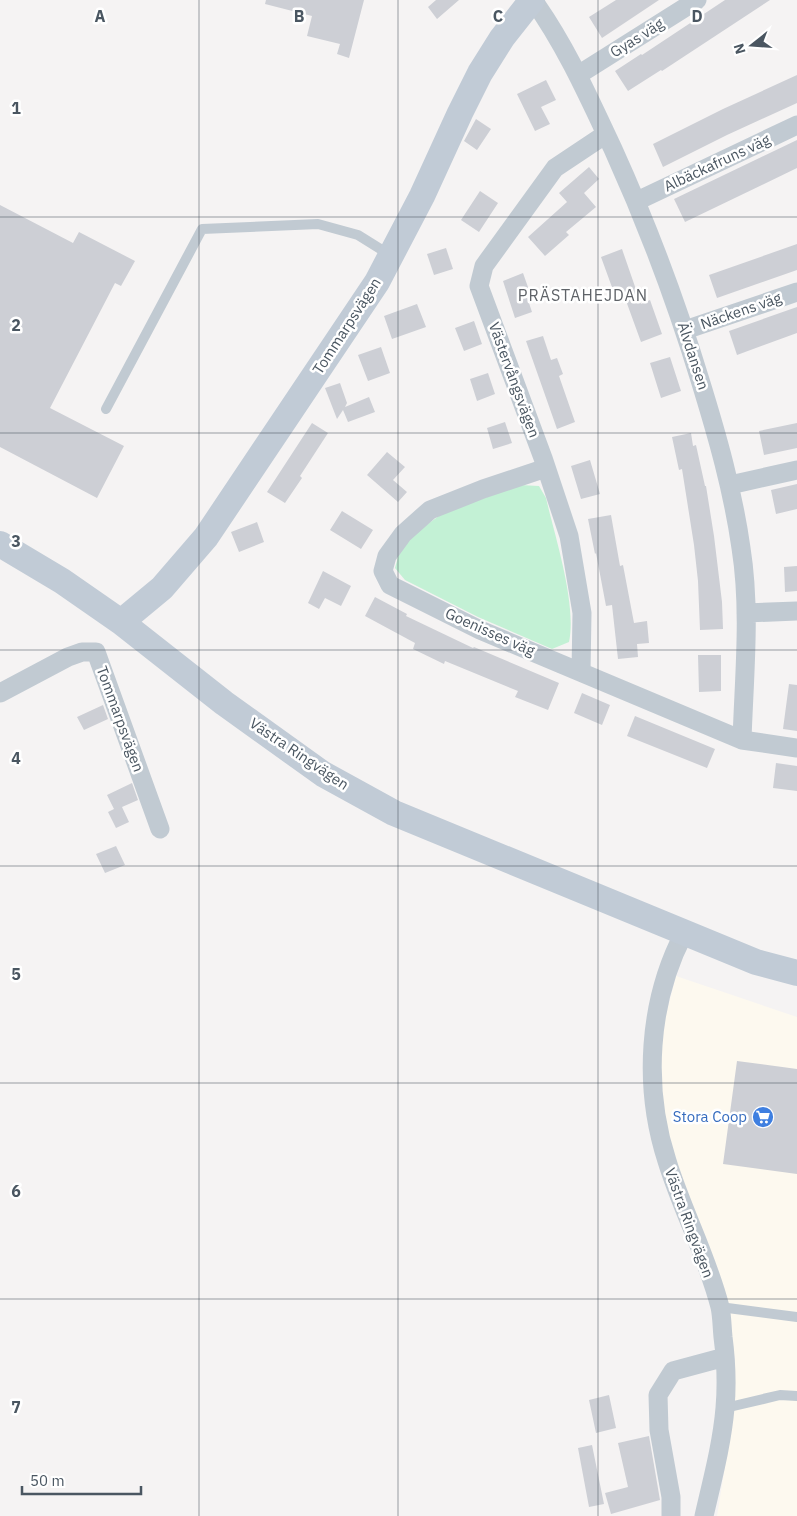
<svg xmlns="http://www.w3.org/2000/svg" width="797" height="1516" viewBox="0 0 797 1516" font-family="'IBM Plex Sans',sans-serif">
<rect width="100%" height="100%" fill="#f5f3f3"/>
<path fill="#fdf9ef" d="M676 976 797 1017V1516H717L729 1442 734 1394 735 1358 709 1246 673 1156 661 1100V1053L665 1019Z"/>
<path fill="#c3f1d5" d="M520 485 539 486 546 498C555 537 577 604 569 642L552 649 478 617 405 580 395 568 400 550 418 531 443 513Z"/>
<path fill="#cdcfd5" d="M266 0H364L349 58 337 54 340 44 307 36 312 16 265 4Z
M436 0H459L437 19 428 7Z
M616 0H659L602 38 589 17Z
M725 0H770L662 71 661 70 628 91 615 71 641 54 642 55Z
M797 75V103L727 135 663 167 653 144 723 109Z
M546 80 556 100 541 107 550 124 535 131 517 94Z
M476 119 491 129 477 150 464 141Z
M797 140V168L685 222 674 199Z
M589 167 599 179 584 193 596 207 566 232 569 235 545 256 528 237 567 202 559 193Z
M480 191 498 203 479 232 461 220Z
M0 205 73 243 79 232 135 261 121 286 115 283 50 408 124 446 97 498 0 447Z
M797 244V270L717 298 709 275Z
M446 248 453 269 434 275 427 254Z
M622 249 641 304 650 300 662 334 641 342 621 287 613 290 601 257Z
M523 273 529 290 525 291 532 312 515 318 503 281Z
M417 304 426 327 392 339 384 316Z
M797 307V333L737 355 729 331Z
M474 321 482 344 464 351 455 328Z
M543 336 551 360 557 358 563 374 559 376 575 422 557 429 526 341Z
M381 347 390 373 368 381 358 355Z
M670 357 681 391 661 398 650 363Z
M488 373 495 394 477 401 470 379Z
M340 383 347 403 345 407 369 397 375 412 348 422 343 410 337 419 325 388Z
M505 422 512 443 493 449 487 428Z
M312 423 328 433 300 476 302 478 285 503 267 492Z
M797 423V448L764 455 759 431Z
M691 433 693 446 696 445 705 486H706L714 536 722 602 723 629 700 630 698 581 694 545 682 469 679 470 672 437Z
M387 452 405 467 393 480 407 492 398 502 367 475Z
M590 460 600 494 581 499 571 466Z
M797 484V509L776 514 771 490Z
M342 511 373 530 361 549 330 530Z
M611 515 620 566 623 565 634 623 647 621 649 643 637 644 638 657 618 659 612 605 606 606 596 553 595 554 588 519Z
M257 522 264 542 239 552 231 532Z
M797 566V591L785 592 784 567Z
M323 571 351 586 341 606 325 598 319 609 308 603Z
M375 597 407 614 406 616 473 648 474 647 559 683 548 710 515 697 518 691 445 661 444 664 413 649 415 643 365 616Z
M698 655H721V691L699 692Z
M789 684 797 685V731L783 729Z
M582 693 610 705 602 725 574 713Z
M103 705 108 719 84 730 77 717Z
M635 716 715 749 707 768 627 736Z
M776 763 797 766V791L773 788Z
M132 783 138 800 122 807 129 822 116 828 108 812 114 809 107 795Z
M116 846 125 865 105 873 96 854Z
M737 1061 797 1069V1174L723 1164Z
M609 1395 616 1428 596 1433 589 1400Z
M649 1436 660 1500 611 1514 605 1493 628 1487 618 1443Z
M592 1445 604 1504 589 1507 578 1448Z"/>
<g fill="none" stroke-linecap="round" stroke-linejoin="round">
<path stroke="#c1cad2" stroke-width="10" d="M106 409 202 229 318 224 358 235 390 255
M720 1307 797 1317
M725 1408 780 1395 797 1396"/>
<path stroke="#c1cad2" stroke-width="19" d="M533 0C566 46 589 98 613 149 647 224 676 301 700 380 717 435 733 491 741 548 751 611 744 677 742 740
M578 75 697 0
M637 201 797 125
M685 330 797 292
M546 468 483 489 430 510 403 534 387 556 383 571 390 585 480 630 742 740 797 748
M730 485 797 470
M746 613 797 611
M581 672 582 613 569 536 543 458 479 286 484 266 555 168 606 134
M0 693 68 657 82 652H96L160 829
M684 933C648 1002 643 1087 667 1161 682 1210 707 1256 720 1307 722 1316 722 1327 723 1337 726 1360 727 1385 725 1408 722 1444 712 1481 704 1516
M671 1516V1497L659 1430 658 1395 673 1371 725 1357"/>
<path stroke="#c1cbd6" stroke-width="26" d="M0 544 62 581 121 622 224 703 323 774 394 813 756 962 797 973
M121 622 162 588 206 537 377 282 422 196 460 113 480 73 502 38 532 0"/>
</g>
<path fill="none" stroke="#4a5661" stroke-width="1" stroke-opacity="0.55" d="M199 0V1516M398 0V1516M598 0V1516M0 217H797M0 433H797M0 650H797M0 866H797M0 1083H797M0 1299H797"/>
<defs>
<g id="supermarket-disc" transform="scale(1.125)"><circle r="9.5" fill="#3f7fe0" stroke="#fff"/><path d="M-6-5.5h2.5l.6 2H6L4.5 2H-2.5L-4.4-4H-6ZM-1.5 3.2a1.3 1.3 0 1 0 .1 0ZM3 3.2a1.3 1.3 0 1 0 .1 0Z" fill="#fff"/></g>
</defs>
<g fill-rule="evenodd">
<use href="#supermarket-disc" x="763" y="1117"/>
</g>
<g text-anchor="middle" stroke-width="5" stroke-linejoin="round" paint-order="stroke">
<g font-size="15" fill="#4a5661" stroke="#fff">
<text transform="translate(637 38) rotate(-32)" y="5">Gyas väg</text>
<text transform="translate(717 163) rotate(-25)" y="5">Albäckafruns väg</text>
<text transform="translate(741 311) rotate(-19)" y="5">Näckens väg</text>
<text transform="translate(347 326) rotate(-57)" y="5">Tommarpsvägen</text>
<text transform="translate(693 356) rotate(72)" y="5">Älvdansen</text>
<text transform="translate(514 380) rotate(70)" y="5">Västervångsvägen</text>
<text transform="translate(490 632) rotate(24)" y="5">Goenisses väg</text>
<text transform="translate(120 719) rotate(70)" y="5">Tommarpsvägen</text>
<text transform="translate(299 754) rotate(34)" y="5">Västra Ringvägen</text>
<text transform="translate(689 1223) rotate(70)" y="5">Västra Ringvägen</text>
</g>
<g font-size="15" fill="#366cbe" stroke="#fff" text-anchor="end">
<text x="747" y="1122">Stora Coop</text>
</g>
<g font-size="16" letter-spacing="1" fill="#5f6368" stroke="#fff">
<text x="583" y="301">PRÄSTAHEJDAN</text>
</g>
</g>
<g font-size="16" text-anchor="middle" font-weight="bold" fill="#4a5661" stroke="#fff" stroke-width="5" stroke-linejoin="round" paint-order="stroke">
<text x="100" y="22">A</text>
<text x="299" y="22">B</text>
<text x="498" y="22">C</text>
<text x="697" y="22">D</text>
<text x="16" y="114">1</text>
<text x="16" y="331">2</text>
<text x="16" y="547">3</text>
<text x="16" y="764">4</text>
<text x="16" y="980">5</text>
<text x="16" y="1197">6</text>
<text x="16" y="1413">7</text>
</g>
<g transform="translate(752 45) rotate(253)" stroke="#ffffff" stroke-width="4" paint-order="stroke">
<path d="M0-4L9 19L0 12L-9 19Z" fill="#4a5661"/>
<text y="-8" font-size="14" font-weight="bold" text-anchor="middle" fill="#4a5661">N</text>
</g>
<path d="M22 1486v8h119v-8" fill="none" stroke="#4a5661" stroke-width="2.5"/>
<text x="30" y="1486" font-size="15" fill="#4a5661" stroke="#ffffff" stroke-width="4" paint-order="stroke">50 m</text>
</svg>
